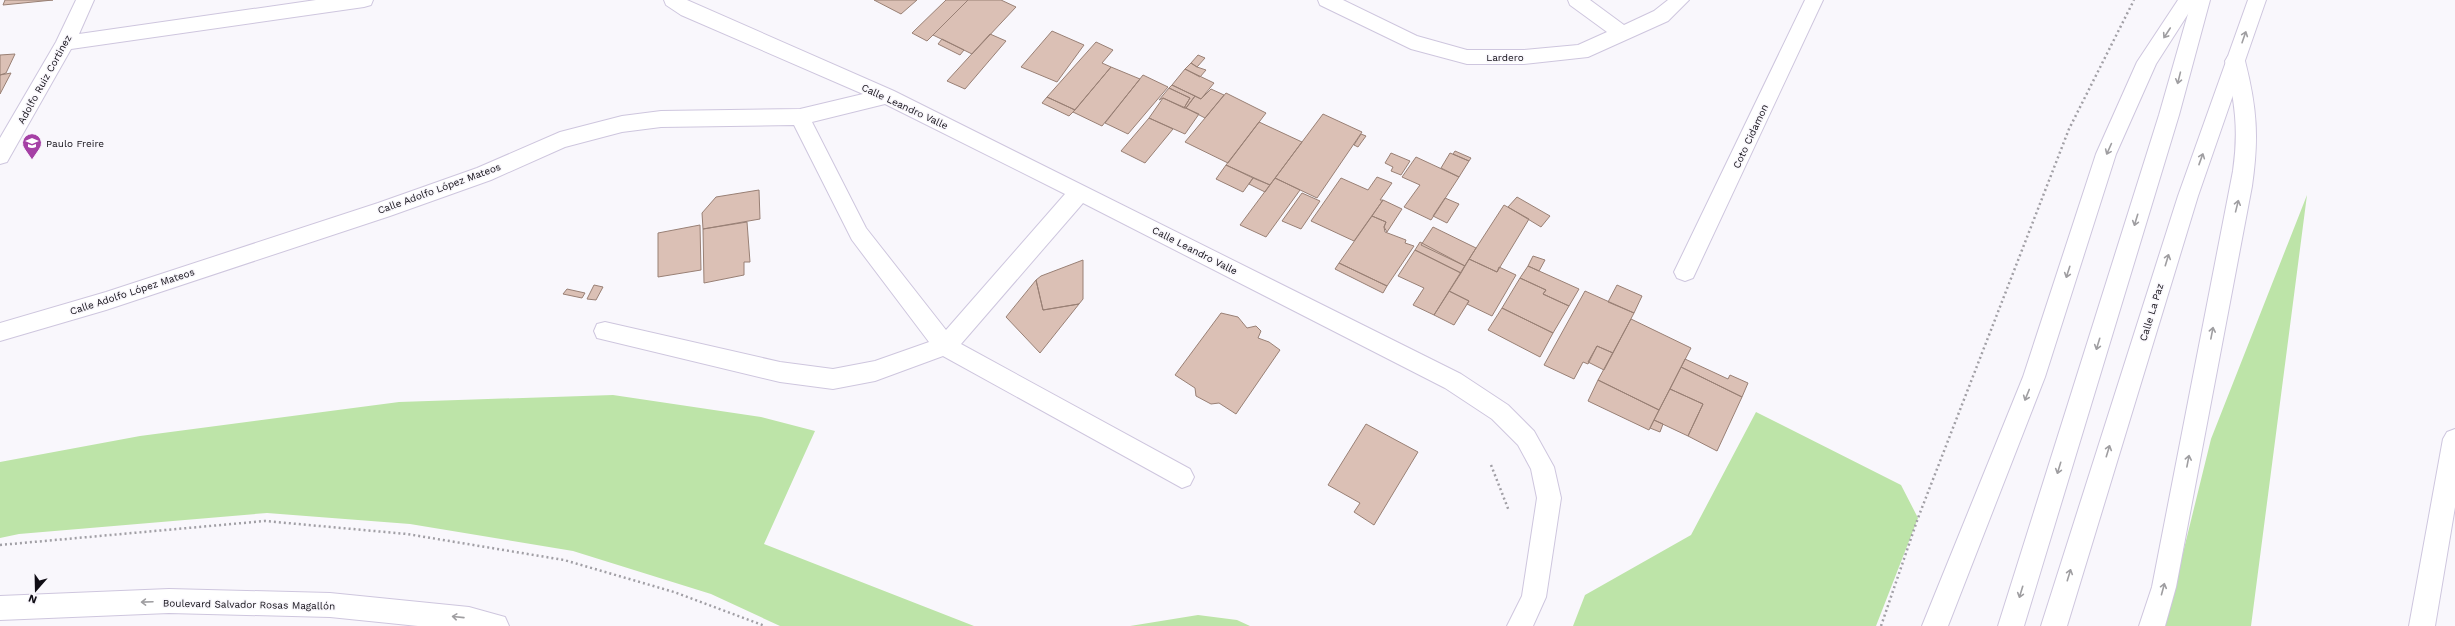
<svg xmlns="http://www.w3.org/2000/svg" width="2455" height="626" viewBox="0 0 2455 626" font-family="'Work Sans',sans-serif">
<rect width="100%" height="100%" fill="#f9f7fc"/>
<path fill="#bde4a8" d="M2307 195 2251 626H2165L2211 439Z
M613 395 761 417 815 431 764 544 974 626H780L711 594 573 551 410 524 267 513 19 534 0 538V462L140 436 399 402Z
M1756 412 1901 485 1918 518 1876 626H1573L1585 595 1691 535Z
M1198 615 1237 620 1250 626H1130Z"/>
<path fill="#dbc0b5" stroke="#998075" d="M5 0H53L3 5Z
M874 0H917L901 14Z
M946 0H968L927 41 912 33Z
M968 0H1001L1016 7 972 54 933 35Z
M1052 31 1084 45 1057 82 1021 67Z
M990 34 1006 41 965 89 947 81Z
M942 39 964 50 960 55 938 44Z
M1096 42 1113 50 1102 63 1111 67 1075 110 1047 97Z
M15 54 6 73 0 75V55Z
M1198 55 1205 58 1197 67 1191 63Z
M1191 63 1197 67 1206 70 1200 77 1185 69Z
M1111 67 1140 79 1102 126 1073 112Z
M1185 69 1214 83 1201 99 1172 85Z
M11 73 0 94V75Z
M1143 75 1168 87 1128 134 1105 123Z
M1172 85 1195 96 1186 108H1184L1190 98 1169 88Z
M1169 88 1190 98 1184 108 1163 98 1159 100Z
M1211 89 1224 95 1205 118 1186 108 1195 96 1201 99Z
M1226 93 1266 113 1228 163 1185 142Z
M1047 97 1075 110 1069 116 1042 103Z
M1163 98 1199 114 1185 134 1149 118Z
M1323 114 1362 132 1317 198 1275 178Z
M1149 118 1173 129 1145 163 1121 151Z
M1259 122 1302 142 1270 185 1226 165Z
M1361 134 1366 136 1358 147 1354 145Z
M1455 151 1471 158 1469 161 1453 154Z
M1391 153 1410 161 1401 175 1391 171 1393 167 1385 163Z
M1450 153 1469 161 1459 177 1441 168Z
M1416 157 1459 177 1431 220 1404 207 1420 185 1402 177Z
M1226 165 1253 178 1243 192 1216 179Z
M1377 177 1392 183 1380 200H1383L1354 241 1311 221 1341 178 1368 190Z
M1253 178 1270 185 1265 192 1249 184Z
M1275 178 1300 190 1266 237 1240 225Z
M759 190 760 219 703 229 702 213 716 197Z
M1302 193 1320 201 1301 229 1282 221Z
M1517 197 1550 216 1541 227 1508 207Z
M1445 198 1459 204 1447 223 1433 216Z
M1383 200 1402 209 1387 232 1384 227 1386 222 1372 216Z
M1504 205 1529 219 1497 272 1469 259Z
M1372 216 1386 222 1384 227 1385 232 1406 240 1405 243 1414 246 1387 286 1339 263Z
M747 222 750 262H744V275L704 283 703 229Z
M700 225 701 270 658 277V233Z
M1433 227 1476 248 1465 266 1421 245Z
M1420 242 1465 266 1461 273 1415 250Z
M1415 250 1461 273 1434 315 1413 305 1424 288 1398 276Z
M1533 256 1545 260 1539 271 1528 266Z
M1469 259 1497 272 1499 267 1516 275 1492 316 1467 304 1469 301 1449 291Z
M1083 260V299L1079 304 1043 310 1036 280 1041 276Z
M1339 263 1387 286 1383 293 1335 269Z
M1528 266 1579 289 1569 306 1543 294 1546 290 1520 278Z
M1520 278 1546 290 1543 294 1569 306 1553 333 1502 308Z
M1036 280 1043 310 1079 304 1040 353 1006 317Z
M594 285 603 287 596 300 587 299Z
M1617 285 1642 296 1634 313 1608 302Z
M567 289 585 293 582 298 563 294Z
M1449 291 1469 301 1454 325 1434 315Z
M1585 291 1634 313 1613 353 1597 346 1588 364 1583 362 1574 379 1544 365Z
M1502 308 1553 333 1540 357 1488 330Z
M1221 313 1238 317 1247 328 1256 326 1261 331 1258 338 1269 342 1280 350 1236 414 1219 403 1211 404 1196 396 1195 388 1175 375Z
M1631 319 1691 348 1659 410 1598 380Z
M1597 346 1613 353 1604 370 1588 362Z
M1685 359 1728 379 1730 375 1748 383 1742 397 1681 367Z
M1681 367 1742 397 1717 451 1688 436 1703 404 1670 389Z
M1598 380 1659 410 1649 430 1588 401Z
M1670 389 1703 404 1688 436 1654 420Z
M1654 420 1663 424 1660 432 1650 428Z
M1366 424 1418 452 1374 525 1354 512 1360 503 1328 485Z"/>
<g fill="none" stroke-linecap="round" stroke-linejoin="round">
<g stroke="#cec6de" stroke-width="2">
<path id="minor" d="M76 0H94L79 34 316 0H373L371 5 364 7 71 49 7 162 0 164V138L56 42Z
M664 0H687L894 91 1461 374 1508 405 1534 431 1554 467 1561 498 1546 597 1533 626H1507L1522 596 1537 498 1531 469 1518 445 1492 419 1445 388 1083 203 961 344 1190 469 1194 477 1190 485 1182 488 943 356 875 381 833 389 780 382 597 338 594 331 597 324 605 322 780 362 833 369 875 361 929 342 852 240 794 125 661 127 622 132 565 147 491 180 390 216 106 310 0 341V323L106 292 378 203 477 168 560 132 622 116 661 111 800 109 863 94 681 15 666 5ZM885 104 1065 194 946 330 866 228 812 122Z
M1318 0H1343L1417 36 1467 50H1524L1578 45 1607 32 1570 5 1568 0H1590L1624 25 1654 11 1668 0H1689L1668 21 1588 57 1524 64H1467L1411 49 1320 5Z
M1805 0H1823L1693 278 1685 281 1677 278 1674 272Z
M2455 429V507L2435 626H2409L2443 439 2447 432Z"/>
</g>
<g stroke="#cec6de" stroke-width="2">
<path id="major" d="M2192 0H2210L2179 115 2024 626H1998L2159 115Z
M2248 0H2266L2198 196 2067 626H2041L2178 196Z"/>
</g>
<g stroke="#cec6de" stroke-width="2">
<path id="highway" d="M2178 0H2197L2156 64 2116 154 2045 377 1948 626H1922L2023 377 2096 154 2137 62Z
M2235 54 2242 56 2245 61C2257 108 2259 138 2252 186L2176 587 2165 626H2139L2152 587 2233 171C2239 130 2235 101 2225 61L2228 56Z
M169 589 330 593 469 607 505 617 509 626H418L330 617 169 613 0 620V596Z"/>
</g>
<path stroke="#a19fa5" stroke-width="2.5" stroke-dasharray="2 3" stroke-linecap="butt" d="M1491 465 1509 511
M0 545 265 521 407 534 564 560 674 592 765 626
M1881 626 1918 518 2069 129 2134 0"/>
<use href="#minor" fill="#fff" fill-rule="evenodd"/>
<use href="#major" fill="#fff" fill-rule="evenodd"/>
<use href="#highway" fill="#fff" fill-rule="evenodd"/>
</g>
<defs><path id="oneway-shaft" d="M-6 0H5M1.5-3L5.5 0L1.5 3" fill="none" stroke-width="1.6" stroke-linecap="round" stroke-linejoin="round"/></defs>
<g stroke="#9f9ea1">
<use href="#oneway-shaft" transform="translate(2167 33) rotate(123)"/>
<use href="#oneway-shaft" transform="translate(2244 37) rotate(-71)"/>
<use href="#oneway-shaft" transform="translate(2179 78) rotate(104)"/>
<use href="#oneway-shaft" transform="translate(2109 149) rotate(114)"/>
<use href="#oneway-shaft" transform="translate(2201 159) rotate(-70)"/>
<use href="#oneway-shaft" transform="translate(2237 206) rotate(-76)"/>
<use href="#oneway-shaft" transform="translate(2136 220) rotate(107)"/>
<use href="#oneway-shaft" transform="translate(2167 260) rotate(-73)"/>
<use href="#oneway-shaft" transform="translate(2068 272) rotate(108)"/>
<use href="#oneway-shaft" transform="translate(2212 333) rotate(-79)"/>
<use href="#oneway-shaft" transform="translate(2098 344) rotate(107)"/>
<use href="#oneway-shaft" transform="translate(2027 395) rotate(112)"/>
<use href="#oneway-shaft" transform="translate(2108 451) rotate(-73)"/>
<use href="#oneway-shaft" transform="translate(2188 461) rotate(-79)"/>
<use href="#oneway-shaft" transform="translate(2059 468) rotate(107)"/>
<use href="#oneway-shaft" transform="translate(2069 575) rotate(-73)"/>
<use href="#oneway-shaft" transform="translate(2163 589) rotate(-75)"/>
<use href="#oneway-shaft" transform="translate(2021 592) rotate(107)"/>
<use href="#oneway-shaft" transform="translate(147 602) rotate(178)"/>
<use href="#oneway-shaft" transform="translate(458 617) rotate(-174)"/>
</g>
<defs>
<g id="school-pin" transform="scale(1)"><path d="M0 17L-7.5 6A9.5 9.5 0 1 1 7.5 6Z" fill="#a540a5" stroke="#f9f7fc"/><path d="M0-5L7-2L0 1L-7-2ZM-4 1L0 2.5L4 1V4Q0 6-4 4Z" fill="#fff"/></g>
</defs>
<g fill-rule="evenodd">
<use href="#school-pin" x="32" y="143"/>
</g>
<g text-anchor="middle" stroke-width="3" stroke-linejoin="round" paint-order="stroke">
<g font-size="10" fill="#100d15" stroke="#f9f7fc">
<text x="1505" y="61">Lardero</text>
<text transform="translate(44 79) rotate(-61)" y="4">Adolfo Ruiz Cortinez</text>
<text transform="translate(905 106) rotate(25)" y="4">Calle Leandro Valle</text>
<text transform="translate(1750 136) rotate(-65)" y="4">Coto Cidamon</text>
<text transform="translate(439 188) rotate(-20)" y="4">Calle Adolfo López Mateos</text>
<text transform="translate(1195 250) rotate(27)" y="4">Calle Leandro Valle</text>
<text transform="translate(132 291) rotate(-18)" y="4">Calle Adolfo López Mateos</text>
<text transform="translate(2151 312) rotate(-73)" y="4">Calle La Paz</text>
<text transform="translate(249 604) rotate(1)" y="4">Boulevard Salvador Rosas Magallón</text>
</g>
<g font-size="10" fill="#100d15" stroke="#f9f7fc" text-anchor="start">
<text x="46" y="147">Paulo Freire</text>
</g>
</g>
<g transform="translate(36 590) rotate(200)" stroke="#f9f7fc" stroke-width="3" paint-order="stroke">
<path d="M0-3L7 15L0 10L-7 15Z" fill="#100d15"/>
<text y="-6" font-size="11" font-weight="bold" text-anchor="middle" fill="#100d15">N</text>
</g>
</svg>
